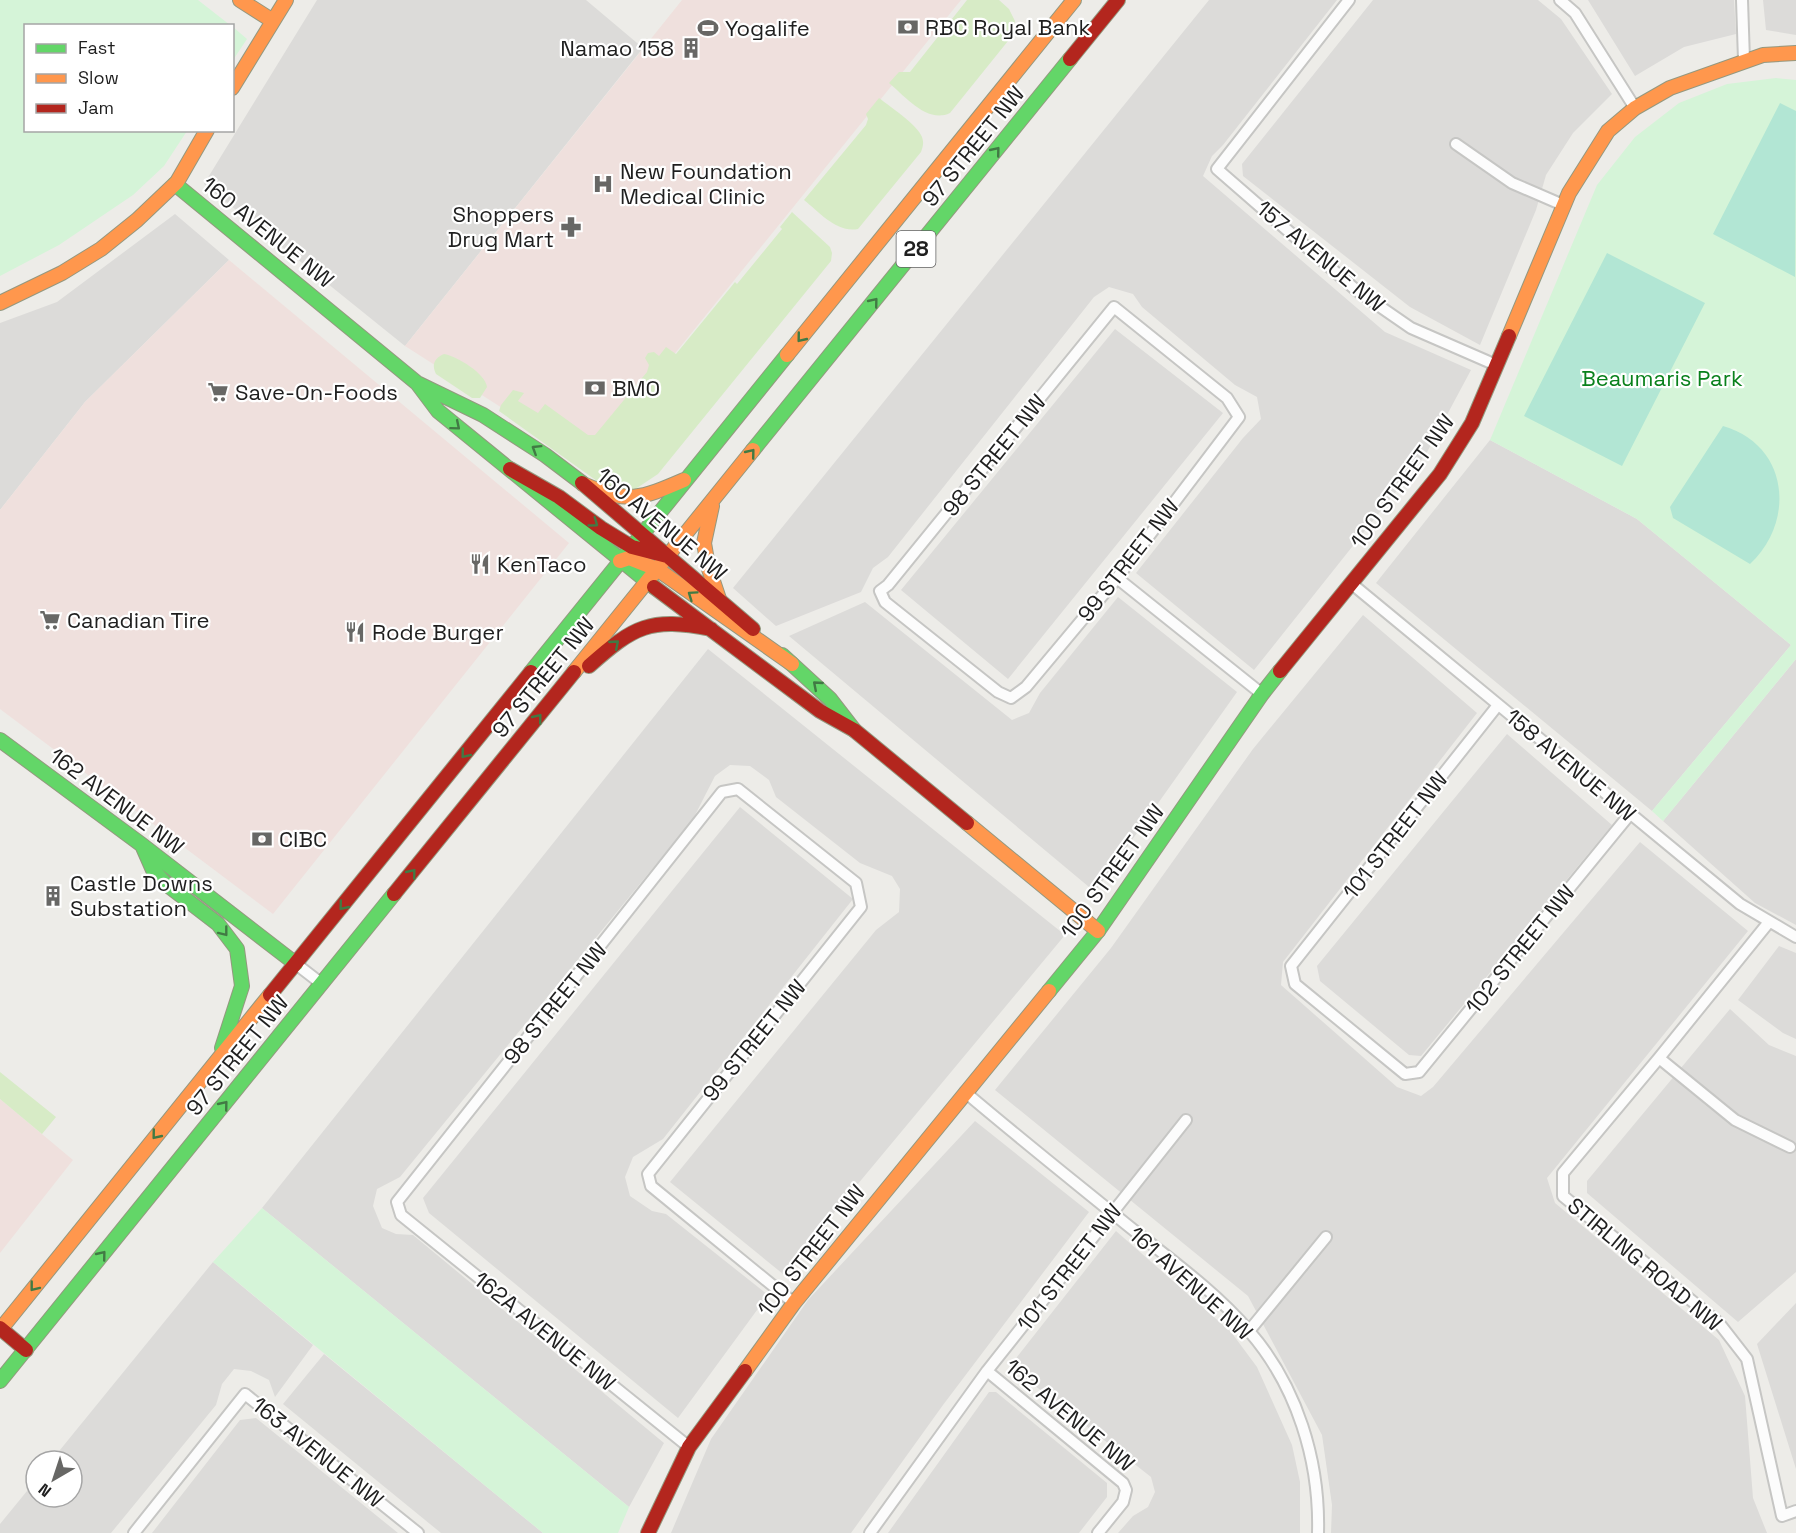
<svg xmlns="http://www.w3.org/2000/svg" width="1796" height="1533" viewBox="0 0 1796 1533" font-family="'Space Grotesk',sans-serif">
<rect width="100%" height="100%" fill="#edece8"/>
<path fill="#dcdbd9" d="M317 0H586L643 48 405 346 204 184Z
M1209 0H1337L1223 145 1212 156 1203 176 1385 332 1471 370 1426 454 1254 670 1136 573 1243 438 1261 419 1257 397 1235 385 1142 307 1133 294 1109 287 1094 297 888 557 873 568 861 592 776 626 733 588Z
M1373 0H1538L1561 19 1612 94 1573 133 1546 175 1536 210 1480 345 1410 307 1243 176 1242 164Z
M1588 0H1734L1736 34 1684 47 1635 76Z
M1763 0H1796V35L1766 30Z
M175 214 229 260 85 402 0 510V323L57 302Z
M1115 329 1223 413 1008 679 901 590Z
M1490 440 1637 519 1791 645 1652 811 1376 583Z
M1118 597 1237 692 1095 892 789 636 865 602 1012 720 1029 713 1040 693Z
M1363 615 1477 713 1283 962 1281 985 1397 1087 1421 1096 1433 1087 1640 842 1748 931 1547 1178 1555 1203 1719 1340 1745 1396 1753 1498 1767 1533H1331L1332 1505 1322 1435 1248 1296 995 1090 1111 948 1253 749Z
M708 649 1065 935 783 1274 670 1182 876 930 899 912 900 889 892 876 860 863 776 797 769 780 750 766 730 765 715 776 693 819 400 1177 377 1189 373 1206 382 1228 396 1234 413 1235 664 1443 629 1507 262 1208Z
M1796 659V925L1755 903 1663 821Z
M1507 734 1612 825 1421 1056 1409 1055 1320 981 1317 966Z
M740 807 853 899 663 1139 633 1157 625 1177 630 1196 652 1211 666 1214 768 1295 678 1418 429 1213 423 1198Z
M1779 946 1796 953V1039L1783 1033 1738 1000Z
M1730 1009 1769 1045 1796 1056V1272L1738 1322 1587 1193V1181Z
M975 1121 1089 1212 943 1405 851 1533H671L711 1439 808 1300Z
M1116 1231 1231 1332 1257 1367 1292 1445 1300 1482V1533H1118L1133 1516 1148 1507 1155 1492 1151 1477 1010 1366Z
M213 1262 313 1345 275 1397 269 1380 251 1371 234 1369 222 1384 216 1405 111 1533H0V1524L36 1480V1497H72V1461H51Z
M1796 1303V1469L1757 1344Z
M324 1354 543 1533H441L283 1404Z
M989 1392H996L1107 1483V1497L1079 1533H888Z
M256 1418 398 1533H152L240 1420Z"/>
<path fill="#efe0dd" d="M682 0H961L587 462 405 346Z
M229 260 569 543 273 914 0 709V510L85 402Z
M0 1099 73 1160 0 1253Z"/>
<path fill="#d7ebc6" d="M967 0H999L1009 9 1015 21 1012 36 950 113C927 124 905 96 889 83L899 72H910Z
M879 98C889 106 918 125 922 137 924 143 923 146 921 152L858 229C837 233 820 213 804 200L866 125 868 119 866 114Z
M792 212 830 247 832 253 831 261 658 474 631 492 604 486 499 411 501 405 513 390 524 393 518 401 538 413 545 404 588 435H595L647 372 649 365 645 358 648 353 654 352 659 356 666 347 676 354 735 282 737 284 782 229 780 227Z
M444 354C457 356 486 374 487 387L480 398H472L436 374C431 364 435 358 444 354Z
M0 1072 56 1117 42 1134 0 1099Z"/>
<path fill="#d5f4d8" d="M0 0H198L230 25 26 26V130L187 131 164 166 133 195 59 245 0 276Z
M233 27 247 39 233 60Z
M1776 78 1796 80V659L1663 821 1652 811 1791 645 1637 519 1490 440 1597 185 1635 137 1679 103 1727 84Z
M262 1208 629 1507 618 1533H543L213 1262Z"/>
<path fill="#b2e6d4" d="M1780 103 1796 111 1795 277 1713 234Z
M1607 253 1705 303 1622 466 1524 416Z
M1723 426C1789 445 1796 521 1750 564L1673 518 1670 507Z"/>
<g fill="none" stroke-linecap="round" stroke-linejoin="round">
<g stroke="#c6c6c4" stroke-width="14">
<path id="street" d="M1349 0 1217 169 1356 290 1411 328 1496 365
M1560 0 1575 13 1635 108
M1742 0 1744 60
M1456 144 1512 183 1563 205
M1114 307 1227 398 1239 417 1117 578 1026 687 1011 698 998 692 885 602 880 591 888 585Z
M1117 578 1262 694
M1352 584 1740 904 1796 937
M1498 705 1291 966 1295 984 1405 1074 1419 1072 1630 814
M1769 922 1659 1058 1563 1173V1196L1719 1323 1747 1359 1782 1516 1796 1511
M296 964 322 984
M1659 1058 1735 1120 1790 1147
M965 1092C1018 1137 1072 1180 1126 1224 1168 1258 1214 1290 1249 1331 1297 1386 1320 1461 1318 1533
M1249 1331 1326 1237
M987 1371 1123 1483 1126 1490 1123 1502 1098 1533
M689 1447 401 1215 397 1202 722 792 738 789 856 883 861 907 648 1174 651 1186 794 1303
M134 1533 245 1394 418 1533
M870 1533 987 1371 1186 1120"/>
</g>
<g stroke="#94987f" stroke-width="16">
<path id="fast" d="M175 184 417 383 483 415 545 455 582 483
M417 383 438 411 654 587
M753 450 1070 59
M782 655 830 699 854 730
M531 672 787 355
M0 740 142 845 296 964
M142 845 153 870 166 884 218 924 237 949 242 986 222 1048
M1049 991 1098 931 1262 694 1280 671
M0 1381 394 894"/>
</g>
<g stroke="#94987f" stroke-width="16">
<path id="slow" d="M240 0 273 21
M232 88 286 0
M0 303 62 273 101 249 137 220 177 182 207 130
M1509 336 1569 193 1608 131 1635 108 1670 88 1763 55 1796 53
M787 355 1074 0
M583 484C629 504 640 499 684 480
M712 506 704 543 708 566 719 599
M620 561 629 558 657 569 792 664
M574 672 753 450
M967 823 1098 931
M0 1330 270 995
M745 1371 794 1303 1049 991"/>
</g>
<g stroke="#94987f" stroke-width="16">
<path id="jam" d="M1070 59 1118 0
M510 469 559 497 601 528 632 547 667 556
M582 483 753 629
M654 587 820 711 854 730 967 823
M589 666C634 626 650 617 711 629
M1280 671 1440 474 1472 423 1509 336
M394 894 574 672
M270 995 531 672
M0 1328 26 1350
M648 1533 689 1447 745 1371"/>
</g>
<use href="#street" stroke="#fcfcfc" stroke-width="10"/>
<use href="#fast" stroke="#63d668" stroke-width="14"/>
<use href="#slow" stroke="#ff974d" stroke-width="14"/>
<use href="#jam" stroke="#b3261e" stroke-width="14"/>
</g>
<defs><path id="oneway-chevron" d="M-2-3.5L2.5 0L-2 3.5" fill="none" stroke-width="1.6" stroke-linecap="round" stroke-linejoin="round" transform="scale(1.5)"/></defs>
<g stroke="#417a44">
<use href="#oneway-chevron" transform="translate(996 151) rotate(-51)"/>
<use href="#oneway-chevron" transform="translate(874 302) rotate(-51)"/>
<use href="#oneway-chevron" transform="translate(801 338) rotate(129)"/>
<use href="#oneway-chevron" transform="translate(456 426) rotate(40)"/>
<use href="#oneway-chevron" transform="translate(536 449) rotate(-148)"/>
<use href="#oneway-chevron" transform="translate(751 453) rotate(-51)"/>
<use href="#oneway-chevron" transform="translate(594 523) rotate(36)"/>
<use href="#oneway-chevron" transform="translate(692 595) rotate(-145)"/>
<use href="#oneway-chevron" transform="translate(615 644) rotate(-41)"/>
<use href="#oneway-chevron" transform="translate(817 685) rotate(-139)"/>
<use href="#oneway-chevron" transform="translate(538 718) rotate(-51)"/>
<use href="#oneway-chevron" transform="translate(465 754) rotate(129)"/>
<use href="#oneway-chevron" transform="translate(412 873) rotate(-51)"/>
<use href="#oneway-chevron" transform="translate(343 906) rotate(129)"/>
<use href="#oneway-chevron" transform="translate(224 932) rotate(52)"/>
<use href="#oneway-chevron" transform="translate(224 1105) rotate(-51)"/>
<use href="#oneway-chevron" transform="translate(156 1135) rotate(129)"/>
<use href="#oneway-chevron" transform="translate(102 1255) rotate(-51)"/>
<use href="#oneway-chevron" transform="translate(34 1287) rotate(128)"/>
</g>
<defs>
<g id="bank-bare" transform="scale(1.62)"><path d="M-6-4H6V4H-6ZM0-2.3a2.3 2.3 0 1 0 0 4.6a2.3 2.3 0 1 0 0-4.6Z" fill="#676765" stroke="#fff" stroke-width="2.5" paint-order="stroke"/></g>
<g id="stadium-bare" transform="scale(1.62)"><path d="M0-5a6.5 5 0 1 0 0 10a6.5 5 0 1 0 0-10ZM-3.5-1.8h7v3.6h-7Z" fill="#676765" stroke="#fff" stroke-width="2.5" paint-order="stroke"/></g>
<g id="building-bare" transform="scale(1.62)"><path d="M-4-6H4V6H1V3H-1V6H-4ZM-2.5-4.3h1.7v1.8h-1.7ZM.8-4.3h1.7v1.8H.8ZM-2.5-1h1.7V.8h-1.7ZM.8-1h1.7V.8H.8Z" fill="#676765" stroke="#fff" stroke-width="2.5" paint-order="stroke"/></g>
<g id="hospital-bare" transform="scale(1.62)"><path d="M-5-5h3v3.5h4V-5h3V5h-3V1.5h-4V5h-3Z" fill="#676765" stroke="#fff" stroke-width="2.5" paint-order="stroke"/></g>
<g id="pharmacy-bare" transform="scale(1.62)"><path d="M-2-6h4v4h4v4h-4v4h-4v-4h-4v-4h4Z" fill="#676765" stroke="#fff" stroke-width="2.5" paint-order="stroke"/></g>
<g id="supermarket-bare" transform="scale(1.62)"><path d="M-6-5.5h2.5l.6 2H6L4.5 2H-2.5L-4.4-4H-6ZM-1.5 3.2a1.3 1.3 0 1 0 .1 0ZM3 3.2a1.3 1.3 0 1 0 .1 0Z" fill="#676765" stroke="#fff" stroke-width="2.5" paint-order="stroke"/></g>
<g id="restaurant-bare" transform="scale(1.62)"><path d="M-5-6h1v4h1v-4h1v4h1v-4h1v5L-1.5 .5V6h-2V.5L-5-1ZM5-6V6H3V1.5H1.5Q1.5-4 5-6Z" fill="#676765" stroke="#fff" stroke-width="2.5" paint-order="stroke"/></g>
</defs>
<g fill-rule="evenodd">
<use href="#bank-bare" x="908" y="27"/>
<use href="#stadium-bare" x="708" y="28"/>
<use href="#building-bare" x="691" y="48"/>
<use href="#hospital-bare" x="603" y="184"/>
<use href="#pharmacy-bare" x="571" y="227"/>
<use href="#bank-bare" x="595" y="388"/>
<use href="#supermarket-bare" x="218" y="392"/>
<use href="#restaurant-bare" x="480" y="564"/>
<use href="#supermarket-bare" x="50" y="620"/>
<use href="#restaurant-bare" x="355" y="632"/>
<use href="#bank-bare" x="262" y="839"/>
<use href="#building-bare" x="53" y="896"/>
</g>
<g text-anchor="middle" stroke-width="4.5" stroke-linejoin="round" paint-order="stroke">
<rect fill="#fff" stroke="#626262" stroke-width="1.5" x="896.5" y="231" width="39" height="36" rx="4.5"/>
<g font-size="21" font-weight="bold" fill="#1f1f1f">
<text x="916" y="256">28</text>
</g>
<g font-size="22" fill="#1f1f1f" stroke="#fff" text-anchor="start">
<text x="925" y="35">RBC Royal Bank</text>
<text x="725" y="36">Yogalife</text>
<text x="674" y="56" text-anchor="end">Namao 158</text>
<text x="620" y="179">New Foundation<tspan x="620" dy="25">Medical Clinic</tspan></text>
<text x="554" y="222" text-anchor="end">Shoppers<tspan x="554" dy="25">Drug Mart</tspan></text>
<text x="612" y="396">BMO</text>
<text x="235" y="400">Save-On-Foods</text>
<text x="497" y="572">KenTaco</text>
<text x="67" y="628">Canadian Tire</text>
<text x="372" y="640">Rode Burger</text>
<text x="279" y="847">CIBC</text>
<text x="70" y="891">Castle Downs<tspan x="70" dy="25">Substation</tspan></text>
</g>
<g font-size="22" fill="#1f1f1f" stroke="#fff">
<text transform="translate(973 146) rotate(-51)" y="8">97 STREET NW</text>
<text transform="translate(268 232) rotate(39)" y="8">160 AVENUE NW</text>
<text transform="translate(1321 256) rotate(40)" y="8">157 AVENUE NW</text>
<text transform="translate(994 455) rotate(-51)" y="8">98 STREET NW</text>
<text transform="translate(1402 481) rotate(-54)" y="8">100 STREET NW</text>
<text transform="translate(662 524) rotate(40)" y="8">160 AVENUE NW</text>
<text transform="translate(1128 560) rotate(-52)" y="8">99 STREET NW</text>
<text transform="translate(543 677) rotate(-51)" y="8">97 STREET NW</text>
<text transform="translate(1571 765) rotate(40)" y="8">158 AVENUE NW</text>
<text transform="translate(117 801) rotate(37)" y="8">162 AVENUE NW</text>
<text transform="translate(1395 835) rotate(-52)" y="8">101 STREET NW</text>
<text transform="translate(1112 871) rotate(-54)" y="8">100 STREET NW</text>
<text transform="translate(1520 949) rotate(-51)" y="8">102 STREET NW</text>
<text transform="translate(555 1003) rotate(-51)" y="8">98 STREET NW</text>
<text transform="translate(754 1040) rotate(-51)" y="8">99 STREET NW</text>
<text transform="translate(237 1055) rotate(-51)" y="8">97 STREET NW</text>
<text transform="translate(811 1250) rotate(-52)" y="8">100 STREET NW</text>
<text transform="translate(1645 1264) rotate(40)" y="8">STIRLING ROAD NW</text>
<text transform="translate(1069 1267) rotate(-52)" y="8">101 STREET NW</text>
<text transform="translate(1191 1283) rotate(42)" y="8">161 AVENUE NW</text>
<text transform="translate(545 1331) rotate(39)" y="8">162A AVENUE NW</text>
<text transform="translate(1070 1415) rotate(40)" y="8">162 AVENUE NW</text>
<text transform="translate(318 1452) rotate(39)" y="8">163 AVENUE NW</text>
</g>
<g font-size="22" fill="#09811c" stroke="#fff">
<text x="1662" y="386">Beaumaris Park</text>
</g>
</g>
<rect x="24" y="24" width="210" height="108" fill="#ffffff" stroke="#a5a5a5" stroke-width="1.5"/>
<rect x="36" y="44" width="30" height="9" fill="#63d668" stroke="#a5a5a5" stroke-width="1.5"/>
<text x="78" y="54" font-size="18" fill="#1f1f1f">Fast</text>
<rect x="36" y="74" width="30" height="9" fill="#ff974d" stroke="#a5a5a5" stroke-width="1.5"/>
<text x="78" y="84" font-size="18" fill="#1f1f1f">Slow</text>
<rect x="36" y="104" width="30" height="9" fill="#b3261e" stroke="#a5a5a5" stroke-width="1.5"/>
<text x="78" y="114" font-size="18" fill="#1f1f1f">Jam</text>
<g transform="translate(54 1479) rotate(219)"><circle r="28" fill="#ffffff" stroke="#a5a5a5" stroke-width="1.5"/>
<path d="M0-4.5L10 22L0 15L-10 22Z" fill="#676765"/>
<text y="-9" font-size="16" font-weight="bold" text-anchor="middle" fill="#1f1f1f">N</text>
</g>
</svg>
